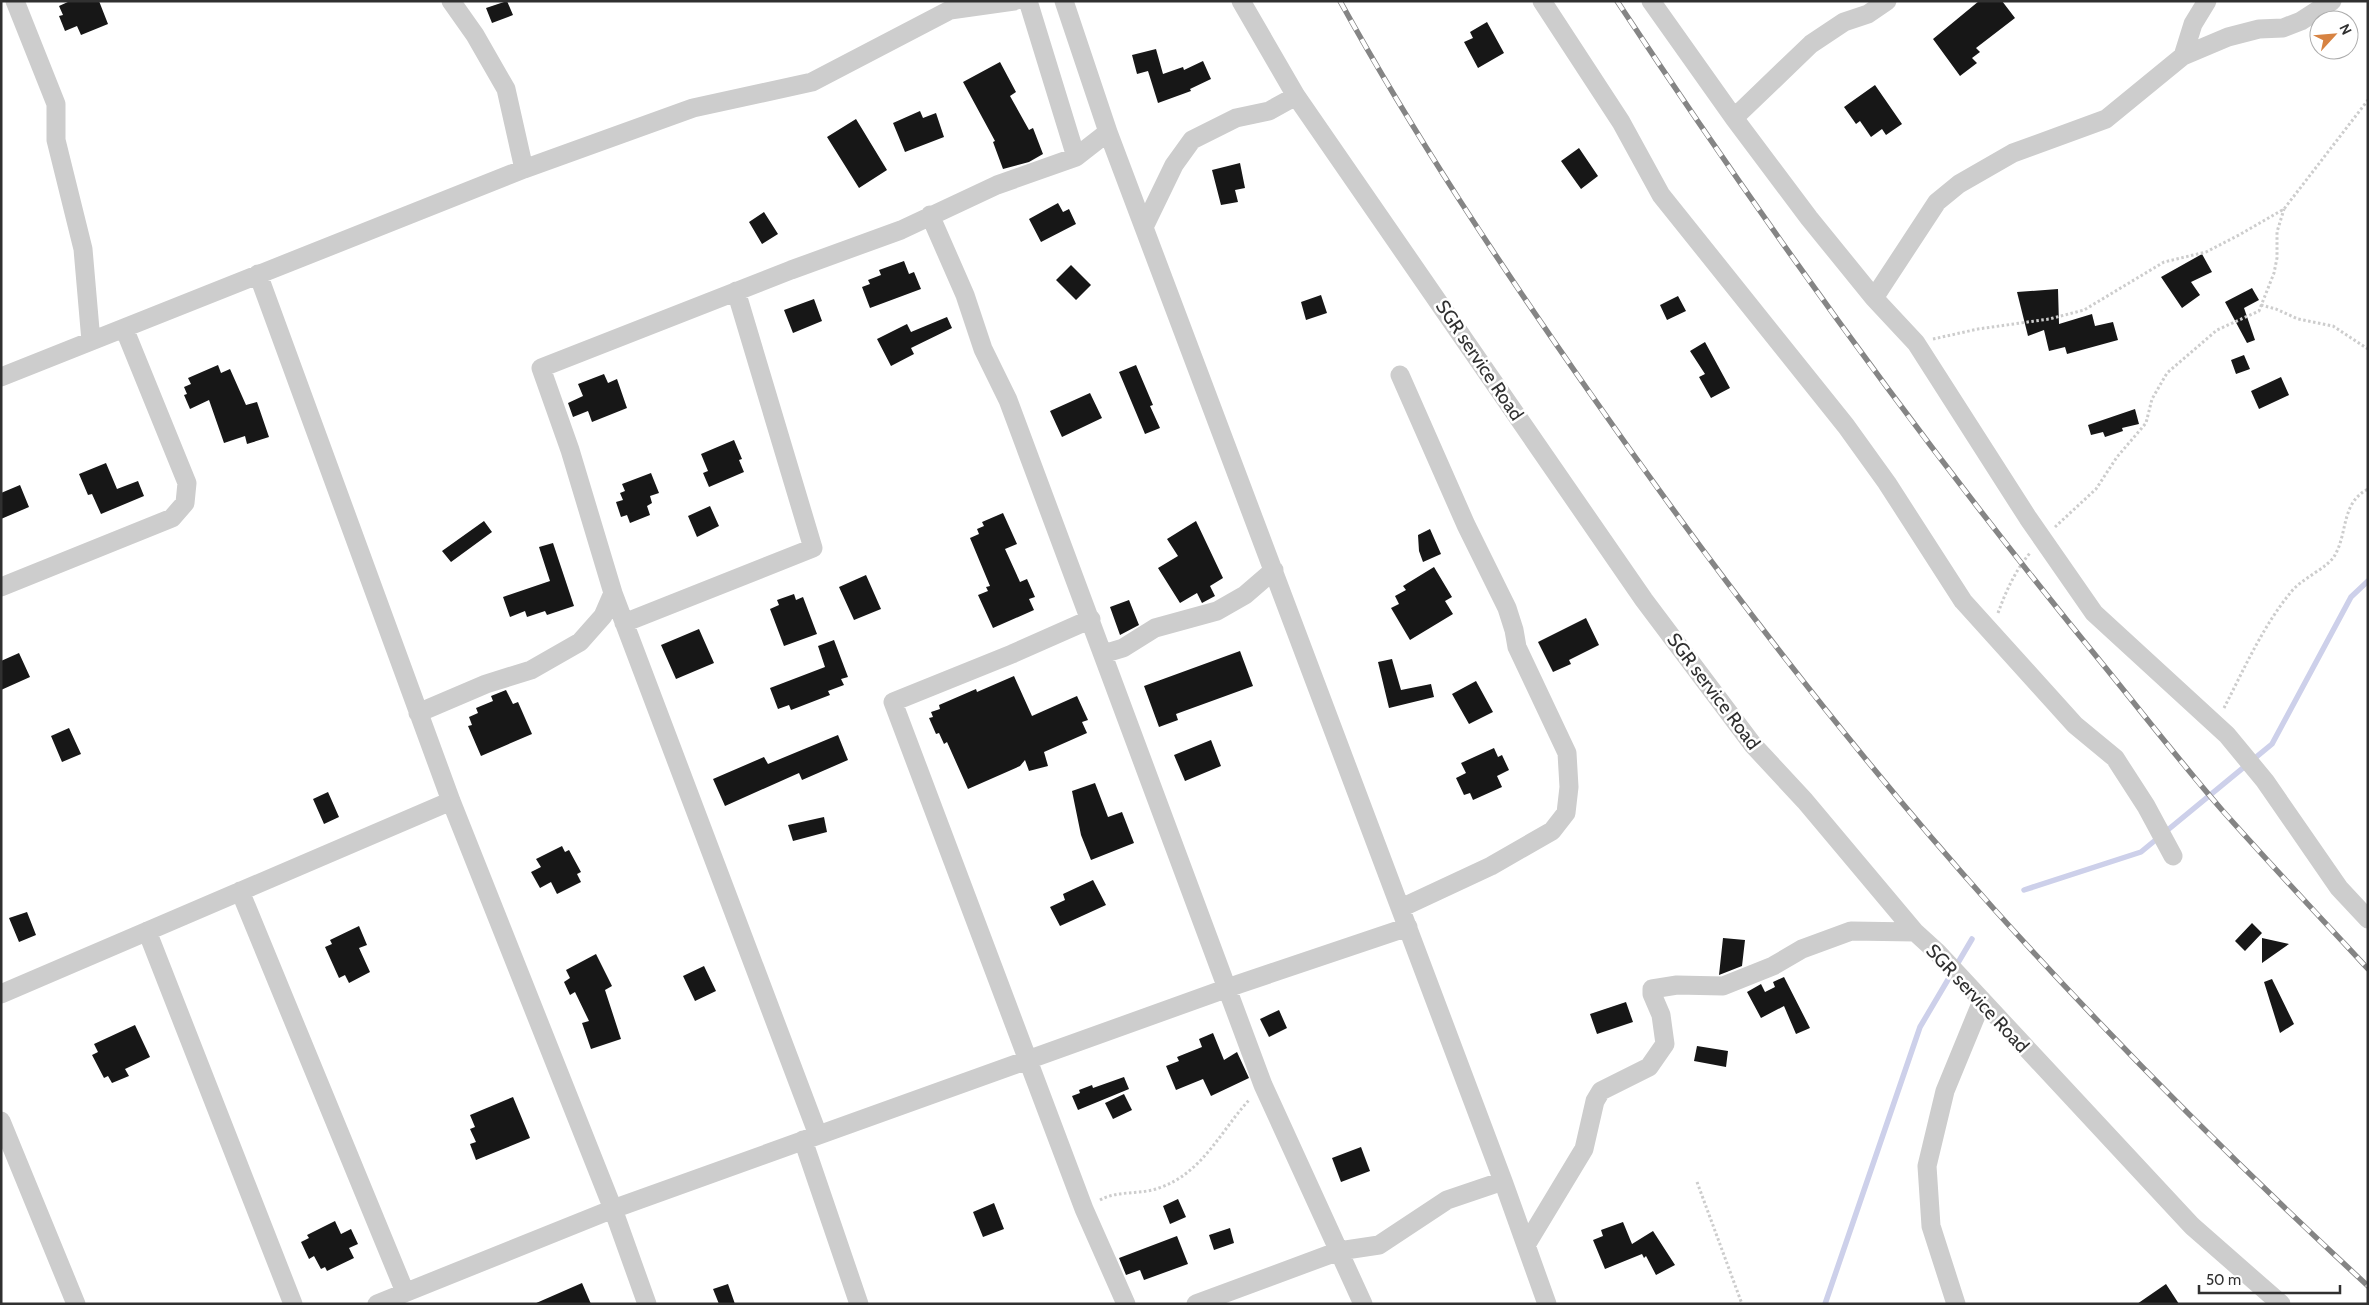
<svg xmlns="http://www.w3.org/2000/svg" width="2369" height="1305" viewBox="0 0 2369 1305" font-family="Cabin,sans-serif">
<rect width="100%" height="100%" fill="#fff"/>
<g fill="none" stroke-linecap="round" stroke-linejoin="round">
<path stroke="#cdd0ea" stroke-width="5.5" d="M2024 890 2141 852 2272 744 2351 597 2368 581
M1825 1304 1920 1027 1972 939"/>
</g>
<path fill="#171717" d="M70 1H99L108 24 81 35 77 26 65 31 59 16 63 15 59 6Z
M507 1 513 15 492 23 486 8Z
M1979 1H2002L2015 18 1976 48 1980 52 1972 58 1977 63 1960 76 1933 39Z
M1487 22 1504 53 1478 68 1464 42 1473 38 1470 32Z
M1156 49 1163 74 1183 67 1184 70 1203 61 1211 79 1190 89 1191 91 1158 103 1148 71 1137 74 1132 55Z
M1000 62 1016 92 1010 96 1029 130 1033 128 1043 154 1029 162 1003 169 993 142 995 141 963 82Z
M1875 85 1902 124 1886 135 1882 129 1871 137 1860 121 1856 124 1844 107Z
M920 111 923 118 936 113 944 137 905 152 893 123Z
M856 119 887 170 859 188 827 137Z
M1579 148 1598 176 1581 189 1561 161Z
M1240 163 1245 188 1235 190 1238 202 1221 205 1212 170Z
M1058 203 1063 212 1069 209 1076 224 1041 242 1029 219Z
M764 212 778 234 762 244 749 222Z
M2202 254 2212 272 2191 282 2200 295 2182 308 2161 277Z
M904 261 909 274 914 272 921 289 870 308 862 287 870 284 868 280 881 275 879 270Z
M1071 265 1091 285 1076 300 1056 280Z
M2252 288 2259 300 2244 308 2255 340 2247 343 2225 302Z
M2058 289 2059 324 2092 314 2095 326 2113 322 2118 340 2067 354 2065 347 2049 351 2044 330 2028 336 2017 292Z
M1321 295 1327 313 1306 320 1301 302Z
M1678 296 1686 311 1667 320 1660 305Z
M814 299 822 321 793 333 784 310Z
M947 317 952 328 911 348 914 354 891 366 877 339 907 324 911 332Z
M1705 342 1730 388 1711 398 1699 377 1705 374 1690 351Z
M2244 355 2250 369 2236 374 2231 360Z
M218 365 221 373 230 369 246 405 257 402 269 437 247 444 245 436 224 443 209 400 190 409 184 395 187 394 184 387 191 384 188 378Z
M1136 365 1153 405 1150 406 1160 428 1145 434 1119 372Z
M604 374 608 383 617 379 627 408 592 422 588 411 573 417 568 403 583 396 578 384Z
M2281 377 2289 395 2259 409 2251 391Z
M1090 393 1102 418 1062 437 1050 411Z
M2135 409 2139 424 2122 428 2123 431 2105 437 2103 432 2091 435 2088 425Z
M734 440 742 459 739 460 744 472 709 487 703 473 708 471 701 454Z
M106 463 117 489 138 481 144 496 101 514 92 494 88 495 79 474Z
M651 473 659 493 650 496 652 503 647 506 650 515 630 523 627 515 621 517 616 502 623 500 620 493 625 491 622 484Z
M20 485 29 507 1 519V493Z
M710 506 719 526 697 537 688 516Z
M1003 513 1017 544 1005 549 1020 582 1027 579 1035 597 1029 599 1034 610 993 628 978 595 988 591 986 587 990 586 970 538 979 534 977 529 984 526 982 522Z
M484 521 492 532 451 562 442 551Z
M1196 521 1223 578 1210 586 1215 596 1202 603 1197 593 1180 603 1158 568 1178 556 1167 539Z
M1430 529 1441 554 1423 562 1419 551 1418 535Z
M553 543 574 606 547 615 545 611 527 617 525 611 510 617 503 597 550 581 539 547Z
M1434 567 1452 597 1445 601 1453 614 1410 640 1391 608 1399 604 1395 596 1406 590 1403 586Z
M866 575 881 609 854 620 839 587Z
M794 594 796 600 803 597 817 634 784 646 770 609 779 605 777 600Z
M1129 600 1139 625 1120 635 1110 607Z
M1586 618 1599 645 1569 660 1571 664 1553 672 1538 642Z
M699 629 714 663 676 679 661 645Z
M834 640 848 677 841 679 844 685 828 691 830 695 791 710 789 705 778 709 770 688 825 667 818 646Z
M1240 651 1253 686 1176 714 1178 720 1159 727 1144 686Z
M19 653 30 677 1 690V661Z
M1392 659 1401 690 1431 684 1434 697 1389 708 1378 662Z
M1014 676 1032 716 1077 696 1088 720 1082 722 1087 733 1044 752 1048 766 1029 771 1025 760 1020 766 968 789 947 742 944 744 939 733 936 734 929 718 933 717 931 712 940 709 939 705 976 689 977 692Z
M1476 681 1493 712 1469 724 1452 694Z
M506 690 513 704 518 702 532 734 481 756 468 726 472 725 469 717 478 713 476 708 493 701 491 696Z
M69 728 81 754 62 762 51 736Z
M838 735 848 760 802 780 799 773 725 806 713 779 764 757 768 764Z
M1211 740 1221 766 1185 781 1174 755Z
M1494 748 1498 757 1502 755 1509 770 1497 776 1502 787 1473 800 1470 793 1464 795 1456 778 1466 773 1461 763Z
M1095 783 1108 817 1122 812 1134 843 1091 860 1081 835 1072 791Z
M328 792 339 817 324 824 313 799Z
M824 817 827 832 793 841 788 825Z
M562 846 565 852 569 850 581 872 577 874 581 882 557 894 551 882 540 888 531 872 541 867 536 859Z
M1093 880 1106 905 1060 926 1050 907 1065 900 1063 894Z
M27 912 36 935 19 942 9 918Z
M2252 923 2262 933 2245 951 2235 941Z
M359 926 367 945 359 948 370 972 349 983 345 975 339 978 325 947 332 944 330 940Z
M1723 938 1745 940 1742 966 1719 975Z
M2262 938 2289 944 2262 963Z
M596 954 612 986 605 990 621 1039 591 1049 582 1023 589 1021 575 992 570 995 564 982 570 978 566 970Z
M704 966 716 991 695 1001 683 976Z
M1784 977 1810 1028 1796 1034 1784 1006 1761 1018 1747 992 1761 984 1765 992 1775 987 1773 982Z
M2272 979 2294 1024 2280 1033 2264 982Z
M1626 1002 1633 1022 1597 1034 1590 1014Z
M1279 1010 1287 1028 1269 1037 1260 1019Z
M135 1025 150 1057 125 1069 129 1076 112 1083 108 1076 104 1078 92 1055 98 1052 94 1044Z
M1213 1033 1224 1060 1237 1052 1249 1078 1211 1096 1203 1079 1176 1090 1166 1066 1179 1061 1177 1057 1202 1047 1199 1039Z
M1697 1046 1728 1051 1726 1067 1694 1061Z
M1124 1077 1129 1089 1078 1110 1072 1096 1080 1093 1079 1090 1092 1085 1093 1088Z
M1124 1094 1132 1110 1113 1119 1105 1103Z
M513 1097 530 1138 476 1160 470 1144 476 1142 470 1129 475 1127 470 1115Z
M1361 1147 1370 1171 1341 1182 1332 1158Z
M1178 1199 1186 1217 1170 1224 1163 1206Z
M994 1203 1004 1229 983 1237 973 1212Z
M335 1221 341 1234 351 1229 358 1244 349 1248 354 1258 327 1271 325 1267 321 1269 314 1256 309 1259 301 1242 309 1238 307 1235Z
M1623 1222 1632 1244 1653 1231 1675 1265 1656 1275 1646 1256 1644 1258 1642 1254 1605 1269 1593 1240 1603 1236 1601 1230Z
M1230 1228 1234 1243 1214 1250 1209 1235Z
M1177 1236 1188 1264 1144 1280 1140 1270 1126 1275 1119 1258Z
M582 1283 591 1304H534Z
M728 1284 735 1304H719L713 1289Z
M2166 1284 2179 1304H2137Z"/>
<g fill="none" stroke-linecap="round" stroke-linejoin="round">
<path stroke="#cdcdcd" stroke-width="3" stroke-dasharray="2.5 2.5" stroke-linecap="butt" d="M2261 305 2276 309 2298 319 2333 326 2368 349
M1933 339 1978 329 2049 319 2084 310 2164 262 2206 252 2239 235 2284 209 2368 100
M2055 527 2096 489 2117 457 2141 429 2146 423 2152 399 2167 373 2217 330 2259 311 2274 273 2277 258V232L2284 209
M1998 613C2006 591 2015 571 2030 553
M2224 708C2244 669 2263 626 2291 592 2302 578 2328 568 2335 555 2348 532 2341 503 2368 489
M1697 1182 1742 1304
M1100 1200C1118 1190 1140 1195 1159 1188 1203 1173 1221 1130 1250 1099"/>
<path stroke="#cdcdcd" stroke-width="19" d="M15 1 56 104V140L83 249 91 341
M451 1 475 35 506 89 524 169
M1028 1 1076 157
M1064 1 1108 132 1503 1181 1547 1304
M1241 1 1296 96 1644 600 1753 745 1805 801 1915 932 1937 952 2192 1226 2281 1304
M1542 1 1621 122 1661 195 1846 426 1887 483 1963 601 2075 725 2115 758 2146 806 2173 856
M1651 1 1734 118 1809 218 1874 298 1916 343 2028 518 2094 613 2227 735 2265 781 2339 888 2368 919
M2183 56 2193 24 2207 1
M1734 118 1811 44 1844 22 1868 14 1887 1
M930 215 965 295 983 349 1008 400 1263 1085 1363 1304
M1144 227 1174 165 1192 140 1236 118 1269 111 1296 96
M258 274 451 801 613 1209 647 1304
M1874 298 1937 202 1959 184 2013 153 2106 119 2183 56 2228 37 2259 29 2283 28 2301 21 2332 1
M1400 375 1466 525 1507 608 1514 630 1517 647 1567 753 1569 787 1566 813 1552 831 1491 866 1401 908
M1 377 524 169 693 108 812 82 950 10 1014 1
M1 587 172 518 185 503 187 483 124 328
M613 593 818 1135
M1091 619 1012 654 893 702 1084 1209 1126 1304
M624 623 813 548 736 291
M1103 654 1123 648 1155 628 1217 611 1245 595 1274 570
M418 713 486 684 531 670 580 642 603 616 613 593 570 450 541 368 791 270 901 230 997 185 1076 157 1108 132
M240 891 405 1292
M147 931 293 1304
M1 994 451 801
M1 1121 76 1304
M803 1140 859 1304
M1526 1245 1584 1149 1595 1101 1601 1091 1649 1067 1665 1044 1661 1015 1652 994V989L1677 985 1723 986 1773 966 1802 949 1851 931 1915 932
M377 1304 613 1209 1239 984 1408 927
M1196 1304 1339 1251 1379 1245 1447 1200 1503 1181
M1956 1304 1931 1226 1927 1166 1945 1091 1982 1001"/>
<g stroke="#858585" stroke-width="5.5">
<path id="rail" d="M1340 1C1415 137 1501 266 1590 393 1715 572 1848 746 1994 909 2112 1040 2238 1166 2368 1286
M1617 1C1769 231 1930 454 2105 667 2144 715 2182 764 2222 810 2270 864 2319 916 2368 969"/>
</g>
<use href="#rail" stroke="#fff" stroke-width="4" stroke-dasharray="11" stroke-linecap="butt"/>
</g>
<g text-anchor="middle" stroke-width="5" stroke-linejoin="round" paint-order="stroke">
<g font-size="19" fill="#303030" stroke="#fff">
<text transform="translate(1480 360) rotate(56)" y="7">SGR service Road</text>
<text transform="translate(1714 691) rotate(53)" y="7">SGR service Road</text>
<text transform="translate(1978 998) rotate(47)" y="7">SGR service Road</text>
</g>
</g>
<rect width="2369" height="1305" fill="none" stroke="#303030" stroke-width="5"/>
<g transform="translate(2334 35) rotate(64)"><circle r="24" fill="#ffffff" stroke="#acacac"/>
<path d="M0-4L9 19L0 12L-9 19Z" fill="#d78342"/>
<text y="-8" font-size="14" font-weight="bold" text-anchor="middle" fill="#303030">N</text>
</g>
<path d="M2199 1285v8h141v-8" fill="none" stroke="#303030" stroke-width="2.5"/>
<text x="2206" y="1285" font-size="15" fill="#303030" stroke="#ffffff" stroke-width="4" paint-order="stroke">50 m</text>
</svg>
